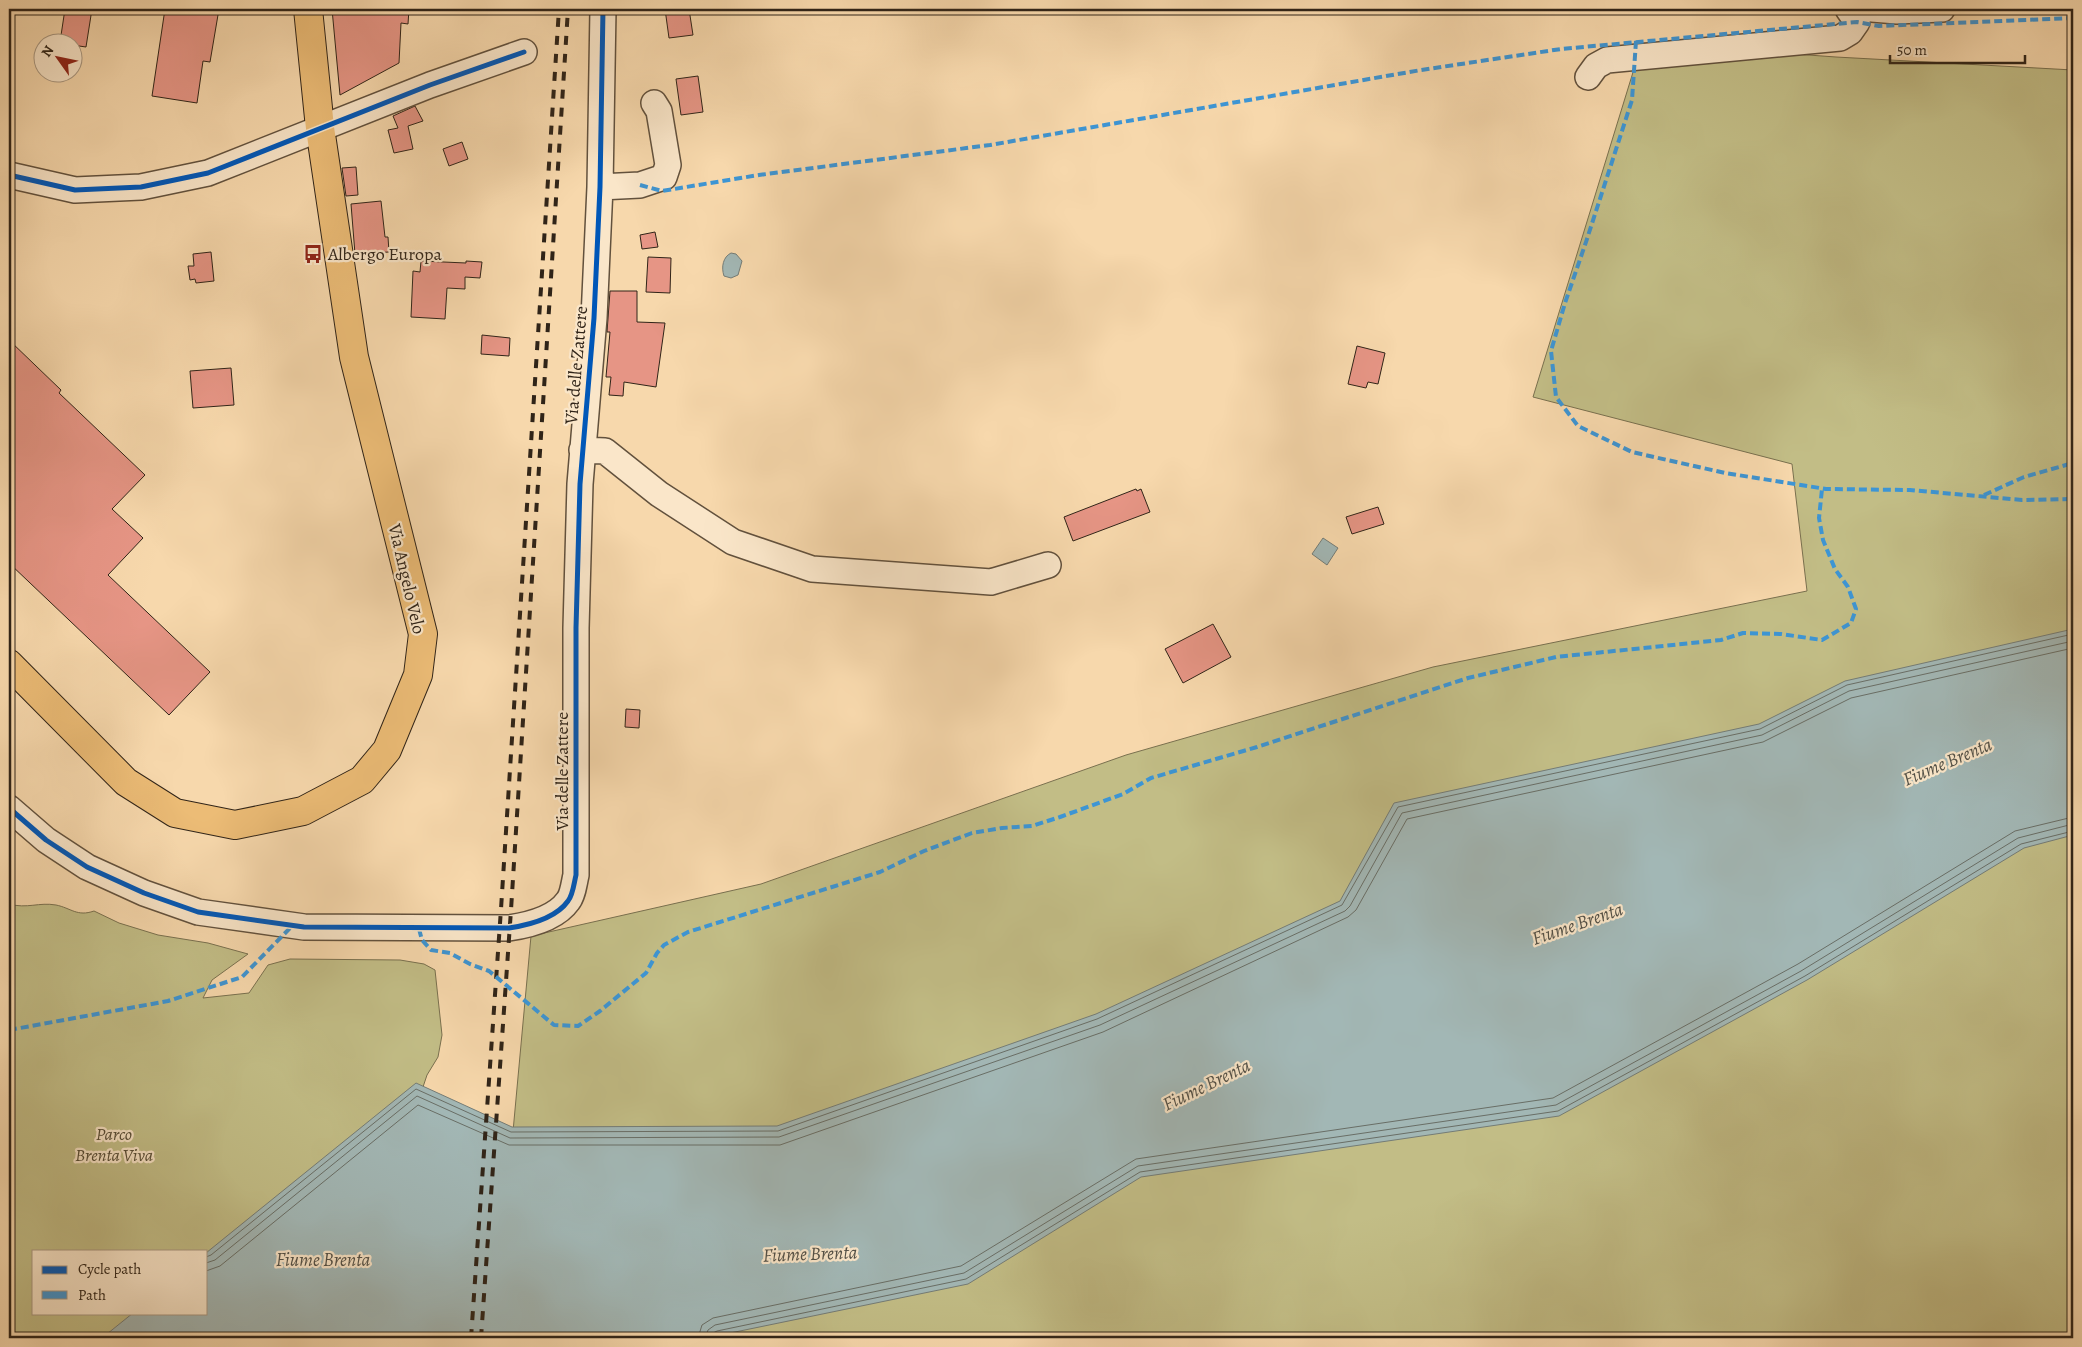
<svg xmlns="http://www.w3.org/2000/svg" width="2082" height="1347" viewBox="0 0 2082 1347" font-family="Alegreya,serif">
<rect width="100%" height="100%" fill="#f7d8ac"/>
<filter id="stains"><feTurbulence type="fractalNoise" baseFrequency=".004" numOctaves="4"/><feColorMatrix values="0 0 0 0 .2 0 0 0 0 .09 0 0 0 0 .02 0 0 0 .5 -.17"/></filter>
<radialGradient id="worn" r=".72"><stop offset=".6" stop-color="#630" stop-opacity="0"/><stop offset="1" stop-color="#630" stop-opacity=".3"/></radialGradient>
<path fill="#c2bd86" stroke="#79704f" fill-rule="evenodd" d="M1642 43 1836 57 2073 70V1338H494L531 936 761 884 1126 755 1433 667 1807 591 1792 464 1533 397Z
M9 904C27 909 39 902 56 905 71 908 77 917 94 911L119 923 158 935 208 943 248 954 212 980 203 998 249 993 268 965 290 959 400 960 424 964 435 970 442 1035 438 1057 427 1075 421 1093 388 1338H9ZM34 1251H206V1313H34Z"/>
<path fill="#a2b7b5" stroke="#747c76" d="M731 253 736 254 742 261 738 275 731 278 724 276C721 267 723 257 731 253Z
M1323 538 1338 548 1327 565 1312 554Z
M2073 629V835L2024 848 1807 980 1559 1116 1141 1177 968 1284 706 1338H102L133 1313H206V1253L416 1083 512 1127 777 1126 1096 1014 1340 901 1394 803 1759 724 1845 681Z"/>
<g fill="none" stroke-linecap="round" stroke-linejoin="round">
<path stroke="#696e66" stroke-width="1" d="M206 1257 211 1255 416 1089 511 1132 778 1131 1097 1019 1342 905 1398 807 1760 729 1847 685 2073 634
M206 1263 215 1260 417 1096 510 1138 779 1137 1100 1025 1345 911 1350 906 1402 813 1762 735 1849 691 2073 641
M206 1271 220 1266 418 1105 509 1145H780L1103 1032 1348 917 1356 910 1407 819 1763 742 1851 698 2073 648
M698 1338 702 1325 713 1318 961 1266 1136 1159 1553 1098 1798 964 2015 831 2073 817
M705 1338 708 1330 715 1325 964 1273 1138 1166 1556 1105 1801 971 2018 838 2073 824
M712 1338 713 1333 717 1331 966 1279 1140 1172 1558 1111 1805 976 2021 844 2073 831"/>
</g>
<path fill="#e69585" stroke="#302418" d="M65 9H92L86 47 72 45V42H60Z
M165 9H219L210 62 203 61 197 103 152 96Z
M332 9H409L408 24 401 23 399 63 340 95Z
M665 9H689L693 35 669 38Z
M698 76 703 112 681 115 676 79Z
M415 106 423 121 408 126 413 149 394 153 388 130 398 128 393 116Z
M462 142 468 159 449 166 443 149Z
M356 167 358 195 346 196 342 168Z
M381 201 385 237H388L389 252 355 254 351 204Z
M655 232 658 247 642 249 640 235Z
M211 252 214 281 196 283 195 279 190 280 188 266H194L193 254Z
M648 257 671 258 670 293 646 292Z
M421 261 466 263V261L482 262 480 278 465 277V289L447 288 445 319 411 317 413 271 420 272Z
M610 291H637V322L665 323 656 387 624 382 623 396 609 395 611 377H606L610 332H607Z
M482 335 510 338 509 356 481 354Z
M9 340 61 390 59 393 145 475 112 509 143 538 108 575 210 672 169 715 9 563Z
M1357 346 1385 353 1378 384 1368 382 1366 388 1348 384Z
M231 368 234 405 193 408 190 371Z
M1136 489 1137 491 1141 489 1150 512 1073 541 1064 517Z
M1378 507 1384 524 1352 534 1346 517Z
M1213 624 1231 657 1183 683 1165 649Z
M626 709 640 710 639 728 625 727Z"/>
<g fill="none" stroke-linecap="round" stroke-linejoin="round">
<g stroke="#62513d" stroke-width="28">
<path id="minor" d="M1872 9 1897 11 1942 9
M1588 77 1596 66 1607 60 1840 38 1850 32 1857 22 1848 9
M9 175 75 190 141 187 208 173 430 85 524 52
M600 187 640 185 664 177 668 165 659 111 654 103
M582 450 605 451 659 494 733 542 812 569 991 582 1048 565
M9 808 46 840 87 867 144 893 198 912 304 927 509 928C529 925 556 918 568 901 573 895 574 883 576 875V628L580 484 594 318 600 187 603 9"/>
</g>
<g stroke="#302418" stroke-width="30">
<path id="major" d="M9 664 126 782 175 813 235 825 303 811 362 780 387 750 418 675 423 634 354 357 320 128 308 9"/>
</g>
<use href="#minor" stroke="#fae6c9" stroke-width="25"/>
<use href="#major" stroke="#ecbc76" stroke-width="28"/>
<path stroke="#302418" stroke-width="4" stroke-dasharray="9 9" stroke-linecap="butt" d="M471 1338 501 909 559 9
M481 1338 511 910 568 9"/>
<path stroke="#3d95d4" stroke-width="4" stroke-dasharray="8 4" stroke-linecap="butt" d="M1636 41 1632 100 1586 242 1565 303 1551 351 1556 397 1578 426 1632 452 1725 473 1826 489 1910 490 2022 500 2073 499
M640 185 662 191 759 175 990 145 1421 70 1561 49 1857 22 1879 26 2073 18
M1984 495 2024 477 2073 463
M419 929 422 940 431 950 450 953 470 964 489 971 554 1025 578 1026 600 1011 646 973 657 953 664 945 688 932 880 872 924 851 972 833 1002 828 1032 826 1060 817 1123 794 1151 778 1257 747 1468 678 1556 657 1721 640 1743 633 1781 634 1822 640 1851 623 1856 609 1848 587 1835 569 1823 540 1819 518 1822 489
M9 1030 168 1001 242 977 292 926"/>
<g stroke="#fae6c9" stroke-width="8">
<path id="cycleway" d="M1872 9 1897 11 1942 9
M9 175 75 190 141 187 208 173 430 85 524 52
M9 808 46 840 87 867 144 893 198 912 304 927 509 928C529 925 556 918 568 901 573 895 574 883 576 875V628L580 484 594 318 600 187 603 9"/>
</g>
<use href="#cycleway" stroke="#0057b8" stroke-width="5"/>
</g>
<defs>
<g id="bus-bare" transform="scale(1.5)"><path d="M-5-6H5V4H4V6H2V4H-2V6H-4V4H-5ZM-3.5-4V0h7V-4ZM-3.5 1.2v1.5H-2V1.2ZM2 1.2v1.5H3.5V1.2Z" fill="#8f2418" stroke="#fae6c9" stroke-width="2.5" paint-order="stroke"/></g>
</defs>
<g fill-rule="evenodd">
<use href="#bus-bare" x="313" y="254"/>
</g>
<g text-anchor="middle" stroke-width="4.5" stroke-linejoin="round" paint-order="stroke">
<g font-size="18" fill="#302418" stroke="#fae6c9" text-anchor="start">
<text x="328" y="260">Albergo Europa</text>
</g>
<g font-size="18" fill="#302418" stroke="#fae6c9">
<text transform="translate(576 365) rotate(-85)" y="6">Via delle Zattere</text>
<text transform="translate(407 579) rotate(77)" y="6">Via Angelo Velo</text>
<text transform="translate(562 771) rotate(-90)" y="6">Via delle Zattere</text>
</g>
<g font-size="18" font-style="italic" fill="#544a34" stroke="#fae6c9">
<text x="114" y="1140">Parco<tspan x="114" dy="21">Brenta Viva</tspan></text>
</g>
<g font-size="19" font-style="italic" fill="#525047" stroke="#fae6c9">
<text transform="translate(1947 761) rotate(-23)" y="7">Fiume Brenta</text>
<text transform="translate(1577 923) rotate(-19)" y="7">Fiume Brenta</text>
<text transform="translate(1206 1084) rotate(-26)" y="7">Fiume Brenta</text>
<text transform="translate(810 1253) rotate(-2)" y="7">Fiume Brenta</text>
<text x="323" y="1266">Fiume Brenta</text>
</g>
</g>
<rect width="2082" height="1347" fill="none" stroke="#f7d8ac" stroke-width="30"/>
<rect x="10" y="10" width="2062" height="1327" fill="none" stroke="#302418" stroke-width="2.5"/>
<rect x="15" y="15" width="2052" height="1317" fill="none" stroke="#302418"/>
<rect x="32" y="1250" width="175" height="65" fill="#fae6c9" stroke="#a99882"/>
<rect x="42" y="1266" width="25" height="8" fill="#0057b8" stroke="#a99882"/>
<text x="78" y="1274" font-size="15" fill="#302418">Cycle path</text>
<rect x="42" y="1291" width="25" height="8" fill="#3d95d4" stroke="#a99882"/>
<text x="78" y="1300" font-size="15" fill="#302418">Path</text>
<g transform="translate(58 58) rotate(303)"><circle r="24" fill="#fae6c9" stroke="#a99882"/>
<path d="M0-4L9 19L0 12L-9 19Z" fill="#8f2418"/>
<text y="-8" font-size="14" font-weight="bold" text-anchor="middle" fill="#302418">N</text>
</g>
<path d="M1890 55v8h135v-8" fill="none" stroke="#302418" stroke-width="2.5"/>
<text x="1897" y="55" font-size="15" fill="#302418" stroke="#fae6c9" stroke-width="4" paint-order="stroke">50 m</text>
<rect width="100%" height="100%" filter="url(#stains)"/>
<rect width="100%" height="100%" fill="url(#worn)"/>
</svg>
